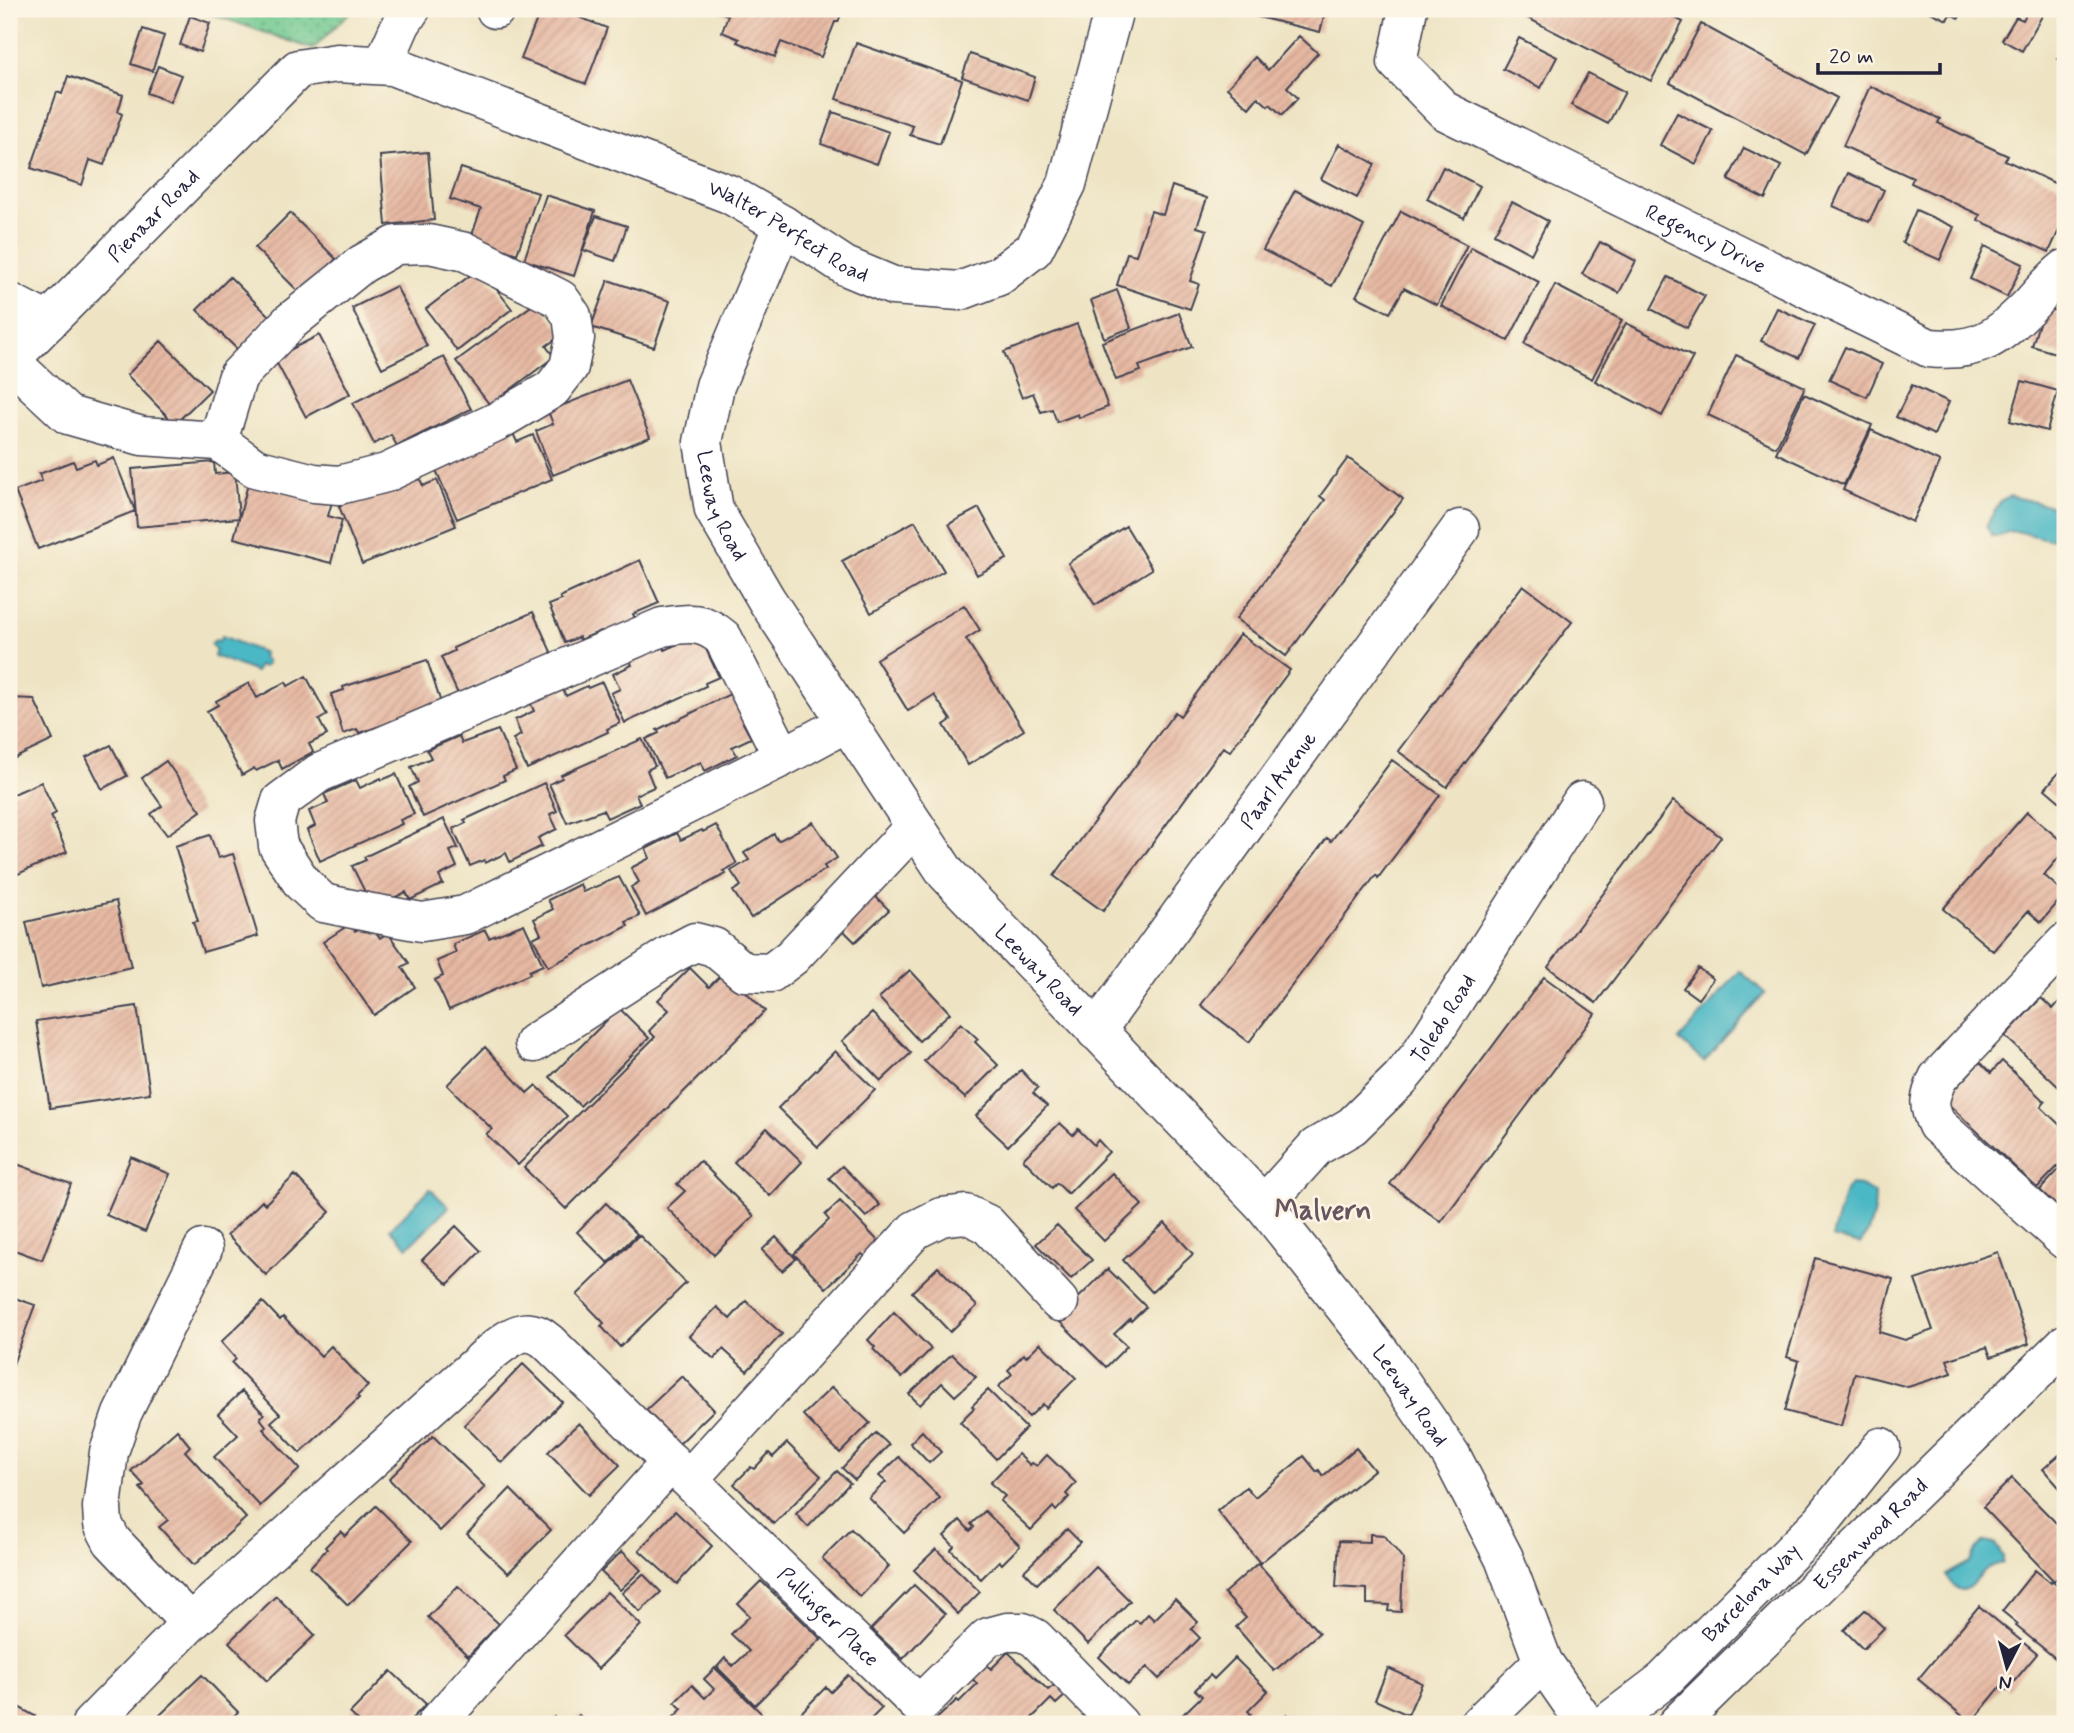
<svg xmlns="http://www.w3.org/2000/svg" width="2074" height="1733" viewBox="0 0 2074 1733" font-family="Mynerve,sans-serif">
<defs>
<pattern id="park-dots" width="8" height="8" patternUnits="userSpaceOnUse" patternTransform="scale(1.75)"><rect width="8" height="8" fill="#6ec88f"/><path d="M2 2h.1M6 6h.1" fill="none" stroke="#5aa276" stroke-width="1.8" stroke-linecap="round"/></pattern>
<pattern id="building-hatch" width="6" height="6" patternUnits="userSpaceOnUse" patternTransform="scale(1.75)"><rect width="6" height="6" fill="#e6b8a2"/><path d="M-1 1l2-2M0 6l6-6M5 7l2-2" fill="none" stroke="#c59e8c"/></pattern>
</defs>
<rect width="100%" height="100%" fill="#fcf5e5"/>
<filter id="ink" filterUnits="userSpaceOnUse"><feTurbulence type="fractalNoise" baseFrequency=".0143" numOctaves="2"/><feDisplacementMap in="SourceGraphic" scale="14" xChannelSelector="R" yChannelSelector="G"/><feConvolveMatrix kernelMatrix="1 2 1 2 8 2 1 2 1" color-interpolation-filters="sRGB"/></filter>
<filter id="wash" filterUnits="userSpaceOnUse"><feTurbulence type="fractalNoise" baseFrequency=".00686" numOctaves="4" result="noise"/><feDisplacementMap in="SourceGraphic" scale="28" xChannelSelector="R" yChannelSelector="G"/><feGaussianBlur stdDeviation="1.57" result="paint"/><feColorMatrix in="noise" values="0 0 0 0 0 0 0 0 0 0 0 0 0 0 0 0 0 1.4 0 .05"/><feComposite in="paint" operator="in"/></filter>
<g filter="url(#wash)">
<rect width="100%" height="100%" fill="#eee4c4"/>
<path fill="url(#park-dots)" stroke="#487565" stroke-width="2" d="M197 9H353L313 49Z"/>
<path fill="#4bb8c5" stroke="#366d80" stroke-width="2" d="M2010 496 2056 507C2065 512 2065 517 2065 527L2056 537 2051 539C2034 539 2015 524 2001 536H1992L1986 526 2001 500Z
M222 636 264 653 262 658 266 660 267 664 264 667 258 666 256 672 214 656 216 650 211 644 215 640 219 641Z
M1740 971 1765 993 1704 1062 1679 1040Z
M1850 1185 1861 1186 1875 1194C1875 1211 1871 1231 1860 1244L1832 1237 1845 1191Z
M430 1189 449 1207 408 1247 390 1229Z
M1984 1542 1995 1544 2003 1556V1562C1998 1565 1992 1565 1988 1568 1975 1576 1964 1609 1946 1575L1970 1562 1976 1550Z"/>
<g id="blocks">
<path fill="url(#building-hatch)" d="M541 9H558L607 28 586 84 521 59Z
M712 9H843L838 22H835L821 57 781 42 775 57 737 42 739 39 722 32 728 15Z
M1239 9H1326L1320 32 1238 12Z
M1515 9H1658L1683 22 1651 81 1514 11Z
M1924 9H1964L1959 18 1950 14 1947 20Z
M2029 9H2046L2022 51 2002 40 2016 17 2023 20Z
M190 16 210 23 200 52 180 45Z
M1701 24 1837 98 1806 155 1670 83Z
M143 29 164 36 152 71 131 64Z
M1299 36 1318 53 1287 87 1298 98 1282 115 1270 104 1268 106 1258 97 1249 108 1227 88 1255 57 1268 70Z
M1519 38 1557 57 1541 88 1503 69Z
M856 43 962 80 940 144 910 135 913 126 836 99Z
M2065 49V63L2058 59Z
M970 54 1035 77 1028 100 962 77Z
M158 66 181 75 170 102 147 93Z
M1588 73 1625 92 1608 124 1571 105Z
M68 76 123 95 118 112 122 114 104 165 90 160 82 185 31 168 57 92 62 94Z
M1870 86 1940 119 1938 123 2008 156 2005 160 2065 188V217L2049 252 1978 220 1980 215 1911 183 1913 178 1843 146Z
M833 112 889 132 877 164 821 144Z
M1677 113 1713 131 1696 164 1660 145Z
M1339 144 1375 164 1357 198 1321 179Z
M1744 148 1781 166 1765 199 1728 180Z
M428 152 434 220 386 225 380 156Z
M1443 167 1480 186 1464 218 1427 199Z
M461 168 538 193 517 254 471 238 481 209 450 199Z
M1848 173 1884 190 1869 222 1833 206Z
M1172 186 1207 198 1197 227 1207 230 1190 281 1199 284 1190 309 1117 285 1127 253 1136 255 1151 211 1163 215Z
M1295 190 1364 226 1332 286 1263 250Z
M546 195 595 211 574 276 524 260Z
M1512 202 1548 221 1531 254 1494 234Z
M1916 210 1954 227 1940 260 1902 243Z
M1401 211 1467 245 1437 305 1404 288 1390 313 1356 296Z
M290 213 336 259 301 294 255 248Z
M596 216 627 226 615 261 583 250Z
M1600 242 1636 261 1619 293 1582 274Z
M1985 246 2023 264 2007 297 1970 279Z
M1471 247 1539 282 1508 341 1441 306Z
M480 268 512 309 457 351 426 309Z
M230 277 271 318 238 350 197 310Z
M1668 277 1705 296 1687 328 1651 309Z
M608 280 670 301 654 347 591 327Z
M1555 285 1622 320 1592 379 1524 344Z
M396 286 427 346 382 368 352 308Z
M1117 290 1131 328 1104 338 1091 300Z
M538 301 563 334 546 346 554 357 490 405 456 361Z
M2044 307 2065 314V356L2032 346Z
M1777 308 1815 325 1799 358 1761 341Z
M1179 313 1192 347 1139 366 1141 371 1116 380 1102 342Z
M1626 323 1693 357 1662 416 1595 381Z
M1077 324 1108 407 1079 418 1078 414 1057 422 1052 409 1041 412 1033 393 1022 398 1004 352Z
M319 335 350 394 306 417 274 358Z
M161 341 210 390 175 424 127 375Z
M1845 347 1882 364 1867 397 1829 380Z
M1736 355 1805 387 1776 447 1708 415Z
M444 357 471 409 397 446 391 435 374 444 353 403Z
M627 380 650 437 553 475 536 431 553 424 548 411Z
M2022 381 2058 391 2047 431 2010 421Z
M1912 385 1949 402 1934 435 1896 417Z
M1804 394 1872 425 1844 485 1776 453Z
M511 429 517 442 533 435 552 479 457 519 433 463Z
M1871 430 1940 462 1912 522 1843 490Z
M114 458 135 511 38 549 15 491 42 481 39 474 73 461 76 467 95 460 97 465Z
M1348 458 1403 499 1286 656 1236 619 1325 500 1320 496Z
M214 462 215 474 235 472 239 518 137 527 132 469Z
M418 474 423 486 437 480 456 526 362 564 339 506Z
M249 480 332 502 328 516 342 520 331 563 234 538Z
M979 508 1007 559 977 575 949 524Z
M915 521 944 571 871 613 842 561Z
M1126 526 1152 569 1095 605 1068 563Z
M640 560 659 603 633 614 636 621 604 636 601 631 580 640 579 637 565 643 549 605 562 600 560 597Z
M1523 585 1572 622 1447 787 1398 751Z
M964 605 980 630 966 639 1024 730 968 765 944 725 951 720 934 695 908 711 876 659Z
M533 612 552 654 458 694 441 657 454 651 453 648Z
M1240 634 1290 670 1230 751 1223 747 1103 911 1054 876 1175 712 1180 716Z
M700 636 719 677 705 683 706 686 625 723 611 693 620 689 613 674 632 665 628 656 661 642 665 650 686 640Z
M427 660 442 706 359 733 357 729 343 734 331 694 344 690 343 687Z
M306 676 327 715 319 720 327 735 309 744 313 752 282 769 278 760 256 771 254 768 242 775 207 711 218 705 216 701 249 683 257 698 286 682 288 686Z
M602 682 620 723 607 729 608 732 527 769 513 739 521 735 515 720 534 711 530 702 562 688 566 696 587 686 588 688Z
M738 690 752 719 743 723 751 738 732 747 737 755 705 771 701 762 665 778 646 739 659 733 657 730Z
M9 698 34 699 53 740 9 761Z
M498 730 516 770 503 776 505 780 423 817 409 787 418 782 411 767 431 758 427 750 459 736 462 743Z
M642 739 655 766 647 770 654 787 636 795 640 803 607 818 603 810 567 823 549 784 562 778 561 775Z
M111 745 127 776 102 789 86 757Z
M1392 760 1440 795 1378 878 1376 875 1249 1042 1201 1005 1327 838 1331 841Z
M166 761 201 811 167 835 151 814 162 806 142 778Z
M2065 765V806L2045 789Z
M396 774 414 814 400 820 402 824 320 861 307 830 315 826 309 811 328 803 324 794 356 780 360 788 381 778 382 780Z
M41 782 56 813 51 816 67 852 9 878V796Z
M544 783 557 811 550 814 557 829 538 838 542 846 510 862 506 853 485 863 484 860 470 866 453 829 466 823 464 820Z
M1673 801 1721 837 1596 1003 1548 967Z
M2027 812 2065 844V850L2044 875 2065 894 2041 922 2028 911 1993 951 1943 909Z
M444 819 458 848 450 851 457 867 439 876 443 884 410 900 406 892 385 902 371 904 352 866 366 860 364 857Z
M813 822 837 858 824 866 826 869 751 918 733 891 741 886 731 871 749 860 744 853 774 834 778 841Z
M716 825 737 864 723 871 726 874 646 916 631 887 639 882 631 868 650 858 646 849 677 833 681 840 702 830 703 832Z
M210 835 218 858 233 854 258 936 203 952 193 922 198 921 175 846Z
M619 877 640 916 626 922 628 926 548 967 533 938 541 934 534 919 553 909 548 900 580 884 583 892Z
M874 895 889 910 855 942 840 927Z
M116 901 131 967 41 988 26 922Z
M369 922 380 938 388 933 409 963 402 967 415 987 374 1015 323 942 350 924 355 931Z
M524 924 543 965 529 971 530 974 449 1010 435 980 443 976 437 961 456 953 453 944 485 930 489 938Z
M690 968 709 987 725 971 765 1011 566 1209 524 1168 655 1037 649 1031 669 1010 658 1000Z
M1698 968 1713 979 1698 999 1683 988Z
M910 970 950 1013 919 1041 879 998Z
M1544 977 1595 1014 1441 1222 1390 1184Z
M2063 997 2065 999V1093L2005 1036 2041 998 2053 1009Z
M137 1006 150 1093 50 1108 36 1021Z
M619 1008 649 1038 580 1106 550 1077Z
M872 1013 911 1053 881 1081 842 1041Z
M961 1023 978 1039 975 1042 998 1065 965 1098 924 1061Z
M485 1047 527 1093 536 1085 567 1116 518 1165 486 1134 492 1129 447 1085Z
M835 1051 875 1090 818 1147 778 1108Z
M2002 1061 2045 1102 2041 1107 2065 1130V1159L2037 1188 1944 1100 1980 1062 1991 1073Z
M1021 1070 1038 1088 1033 1093 1047 1106 1008 1146 976 1116Z
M1060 1123 1073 1135 1078 1129 1094 1145 1098 1140 1109 1152 1068 1194 1057 1183 1052 1188 1023 1159Z
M767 1128 802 1162 770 1196 734 1162Z
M131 1157 170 1174 145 1232 106 1215Z
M700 1161 754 1216 714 1255 667 1208 685 1191 677 1184Z
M14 1163 71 1184 42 1260 9 1248V1176Z
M2065 1163V1214L2040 1190Z
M842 1166 880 1205 866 1217 829 1178Z
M1112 1173 1142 1205 1104 1241 1074 1210Z
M295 1175 330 1212 266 1275 227 1235 262 1201 265 1204Z
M840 1201 879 1242 865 1256 862 1254 826 1288 794 1254 829 1220 825 1215Z
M606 1203 637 1234 608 1263 577 1232Z
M1165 1223 1193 1254 1152 1292 1123 1260Z
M1057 1225 1092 1260 1071 1279 1036 1244Z
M456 1226 481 1251 448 1284 422 1260Z
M639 1235 686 1283 620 1347 601 1326 604 1323 577 1295Z
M776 1237 796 1259 782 1271 762 1250Z
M1998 1252 2029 1344 1991 1357 1987 1347 1947 1360 1952 1373 1908 1387 1855 1373 1841 1426 1785 1411 1799 1361 1787 1357 1815 1258 1893 1279 1879 1332 1905 1340 1933 1330 1915 1280Z
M938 1267 977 1306 950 1332 912 1292Z
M1108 1269 1146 1307 1131 1321 1130 1319 1114 1334 1127 1346 1106 1367 1057 1319Z
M9 1296 35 1305 9 1375Z
M746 1301 782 1334 747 1371 723 1349 714 1359 689 1336 717 1307 730 1319Z
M263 1302 280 1320 283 1317 321 1356 331 1346 368 1386 357 1396 359 1398 300 1453 271 1422 280 1414 232 1363 236 1359 221 1342Z
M894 1312 931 1349 902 1378 873 1349 875 1347 868 1340Z
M1040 1343 1076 1378 1046 1408 1043 1404 1029 1417 998 1387 1012 1374 1008 1370 1024 1354 1026 1357Z
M952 1354 976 1377 955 1396 942 1383 920 1405 909 1394Z
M523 1364 562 1402 502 1463 464 1425Z
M682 1376 714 1410 679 1444 646 1410Z
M832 1387 870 1423 840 1453 803 1415Z
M988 1390 1026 1428 996 1459 960 1422 974 1408 972 1406Z
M242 1391 264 1414 260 1418 266 1426 263 1429 300 1469 260 1506 214 1457 238 1435 218 1414Z
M579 1423 620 1465 589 1495 548 1452Z
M177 1430 190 1446 185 1451 246 1518 194 1565 159 1527 168 1520 140 1488 144 1485 131 1471Z
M922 1431 941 1452 929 1463 910 1443Z
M876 1433 889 1445 855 1480 842 1468Z
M433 1436 485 1487 440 1531 389 1479Z
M787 1443 821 1476 774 1524 734 1484 751 1467 754 1469 769 1453 773 1457Z
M1356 1448 1374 1470 1260 1563 1217 1511 1246 1487 1255 1497 1304 1456 1317 1472 1319 1470 1323 1476Z
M2065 1450V1494L2043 1469Z
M1018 1454 1030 1465 1032 1463 1037 1466 1047 1455 1076 1483 1066 1494 1069 1497 1056 1511 1053 1507 1031 1530 1000 1501 1005 1496 990 1483Z
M899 1457 940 1498 904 1533 869 1498 886 1482 879 1476Z
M837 1471 850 1483 808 1527 796 1514Z
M2012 1478 2065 1532V1570L2054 1581 1983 1507Z
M510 1489 551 1530 508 1573 467 1534Z
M376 1506 412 1541 348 1605 310 1567 327 1549 325 1547 341 1531 345 1536Z
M675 1511 712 1546 677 1584 639 1550Z
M985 1511 1020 1546 1002 1564 999 1561 981 1579 951 1550 954 1546 944 1536 960 1520 970 1531 974 1527 971 1524Z
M851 1529 889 1566 860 1597 822 1558Z
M1067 1529 1080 1542 1037 1584 1024 1571Z
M1370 1534 1384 1535 1403 1559 1401 1612 1388 1611 1389 1605 1367 1604V1589L1336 1587 1339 1541 1370 1542Z
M936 1549 980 1592 958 1614 914 1570Z
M622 1551 641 1570 620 1590 601 1572Z
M1258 1563 1319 1633 1274 1671 1236 1627 1246 1618 1224 1593Z
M1096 1567 1130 1601 1088 1644 1054 1610Z
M2035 1570 2051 1583 2052 1581 2065 1592V1656L2060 1662 2016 1626 2018 1624 2002 1611Z
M643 1574 661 1592 640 1612 622 1593Z
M761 1581 821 1639 755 1705 717 1667 725 1658 733 1666 749 1651 731 1634 750 1616 738 1604Z
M914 1585 945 1614 903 1659 871 1629Z
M458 1586 499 1624 468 1656 428 1617Z
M607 1592 641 1625 598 1669 564 1635Z
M276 1596 315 1635 267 1681 229 1642Z
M1175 1599 1198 1622 1191 1629 1200 1638 1159 1679 1147 1667 1128 1685 1099 1657 1136 1620 1140 1623 1148 1614 1154 1620Z
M1979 1606 2037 1654 2007 1690 2002 1685 1971 1723 1918 1679Z
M1865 1610 1884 1628 1863 1649 1844 1630Z
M1008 1652 1048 1690 1056 1684 1066 1695 1056 1704 1051 1699 1026 1724H931L957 1700 959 1702 977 1684 970 1676 984 1662 991 1669Z
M1235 1658 1268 1691 1248 1711 1251 1714 1242 1724H1173L1202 1696 1195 1690 1210 1675 1214 1679Z
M715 1668 762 1714 752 1724H667L682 1709 675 1702 692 1685 705 1698 714 1689 704 1679Z
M1388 1668 1422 1683 1408 1715 1375 1700Z
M391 1671 426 1704 407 1724H361L350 1713Z
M202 1675 238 1712 225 1724H167L159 1716Z
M848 1675 882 1708 866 1724H796L793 1721 826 1687 831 1692Z
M9 1702 35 1716 30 1724H9Z
M1287 1714 1297 1724H1276Z
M579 1715 588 1724H570Z
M554 1717 561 1724H547Z"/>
</g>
</g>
<g filter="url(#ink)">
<use href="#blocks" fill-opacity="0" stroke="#413f50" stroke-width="2"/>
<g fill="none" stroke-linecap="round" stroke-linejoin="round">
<g stroke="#413f50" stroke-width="41">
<g id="minor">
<path d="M495 9H496"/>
<path id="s1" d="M1408 9 1397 62 1445 111 1929 348C1978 353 1998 338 2031 304 2042 292 2052 279 2065 269"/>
<path d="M383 65 401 24 411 9"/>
<path id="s2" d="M783 225 715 386 703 442 714 510 766 599 946 873 1264 1205 1381 1353 1451 1455 1504 1558 1543 1662 1586 1724"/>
<path d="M9 302 48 322"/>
<path d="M9 360 68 415 142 436 218 441 238 376 290 322 362 264 396 245 429 244 466 252 560 299 572 316 575 338 569 367 552 389 498 421 386 473 339 485 314 483 255 468 218 441"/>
<path id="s3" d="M9 361 298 69 337 63 392 66 729 194 783 225 845 266 893 286 960 291 999 276 1034 249 1067 184 1114 9"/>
<path d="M783 757 723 638C702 620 689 623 662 627L319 773 281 801 275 821 278 846 302 883 323 903 372 913 422 922 465 915 783 757 846 723"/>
<path d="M2065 943 1938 1078C1929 1098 1927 1105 1937 1125L2065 1240"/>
<path id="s4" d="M1096 1031 1460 529"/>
<path d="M534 1043 670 955 695 942 714 947 744 972 771 973 792 957 915 826"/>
<path id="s5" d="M1264 1205 1316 1147 1352 1126 1400 1079 1419 1056 1582 801"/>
<path d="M689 1479 915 1230 941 1217 966 1214 987 1224 1059 1302"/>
<path d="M190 1623 112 1541 103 1524 102 1507 109 1452 122 1414 203 1249"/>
<path id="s6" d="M91 1724 190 1623 490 1353C510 1338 525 1322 548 1342L919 1705 988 1637 1007 1632H1023L1035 1638 1119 1724"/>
<path d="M436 1724 671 1462"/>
<path d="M1479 1724 1543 1662"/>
<path id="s7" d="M1606 1724 1664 1680 1821 1522 1881 1447"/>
<path id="s8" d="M1677 1724 2065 1344"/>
</g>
</g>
<use href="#minor" stroke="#fff" stroke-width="38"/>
</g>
</g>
<g text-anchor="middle" stroke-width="5" stroke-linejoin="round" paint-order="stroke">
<g font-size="21" fill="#22223b" stroke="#fcf5e5">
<text dy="7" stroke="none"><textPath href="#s3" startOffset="205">Pienaar Road</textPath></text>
<text dy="7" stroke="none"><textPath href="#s3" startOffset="936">Walter Perfect Road</textPath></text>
<text dy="7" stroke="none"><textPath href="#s1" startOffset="413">Regency Drive</textPath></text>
<text dy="7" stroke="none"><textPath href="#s2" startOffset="299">Leeway Road</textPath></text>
<text dy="7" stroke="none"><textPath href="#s4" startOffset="310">Paarl Avenue</textPath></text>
<text dy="7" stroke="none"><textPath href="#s2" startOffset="866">Leeway Road</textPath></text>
<text dy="7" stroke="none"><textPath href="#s5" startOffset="261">Toledo Road</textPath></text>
<text dy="7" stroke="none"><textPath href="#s2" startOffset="1432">Leeway Road</textPath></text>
<text dy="7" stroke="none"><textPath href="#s8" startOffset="271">Essenwood Road</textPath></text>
<text dy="7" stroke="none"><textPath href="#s7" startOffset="196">Barcelona Way</textPath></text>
<text dy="7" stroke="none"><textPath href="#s6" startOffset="1004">Pullinger Place</textPath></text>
</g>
<g font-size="28" font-weight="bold" fill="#67565f" stroke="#fcf5e5">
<text x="1323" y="1219">Malvern</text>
</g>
</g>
<rect width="2074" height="1733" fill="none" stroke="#fcf5e5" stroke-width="35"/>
<g transform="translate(2007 1667) rotate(186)" stroke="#fcf5e5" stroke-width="5" paint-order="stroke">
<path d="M0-5L12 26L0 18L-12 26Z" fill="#22223b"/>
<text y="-10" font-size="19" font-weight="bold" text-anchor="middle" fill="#22223b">N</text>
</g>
<path d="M1818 63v10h122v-10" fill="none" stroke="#22223b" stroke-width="3.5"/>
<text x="1829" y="63" font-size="21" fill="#22223b" stroke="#fcf5e5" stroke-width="5" paint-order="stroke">20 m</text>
</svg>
